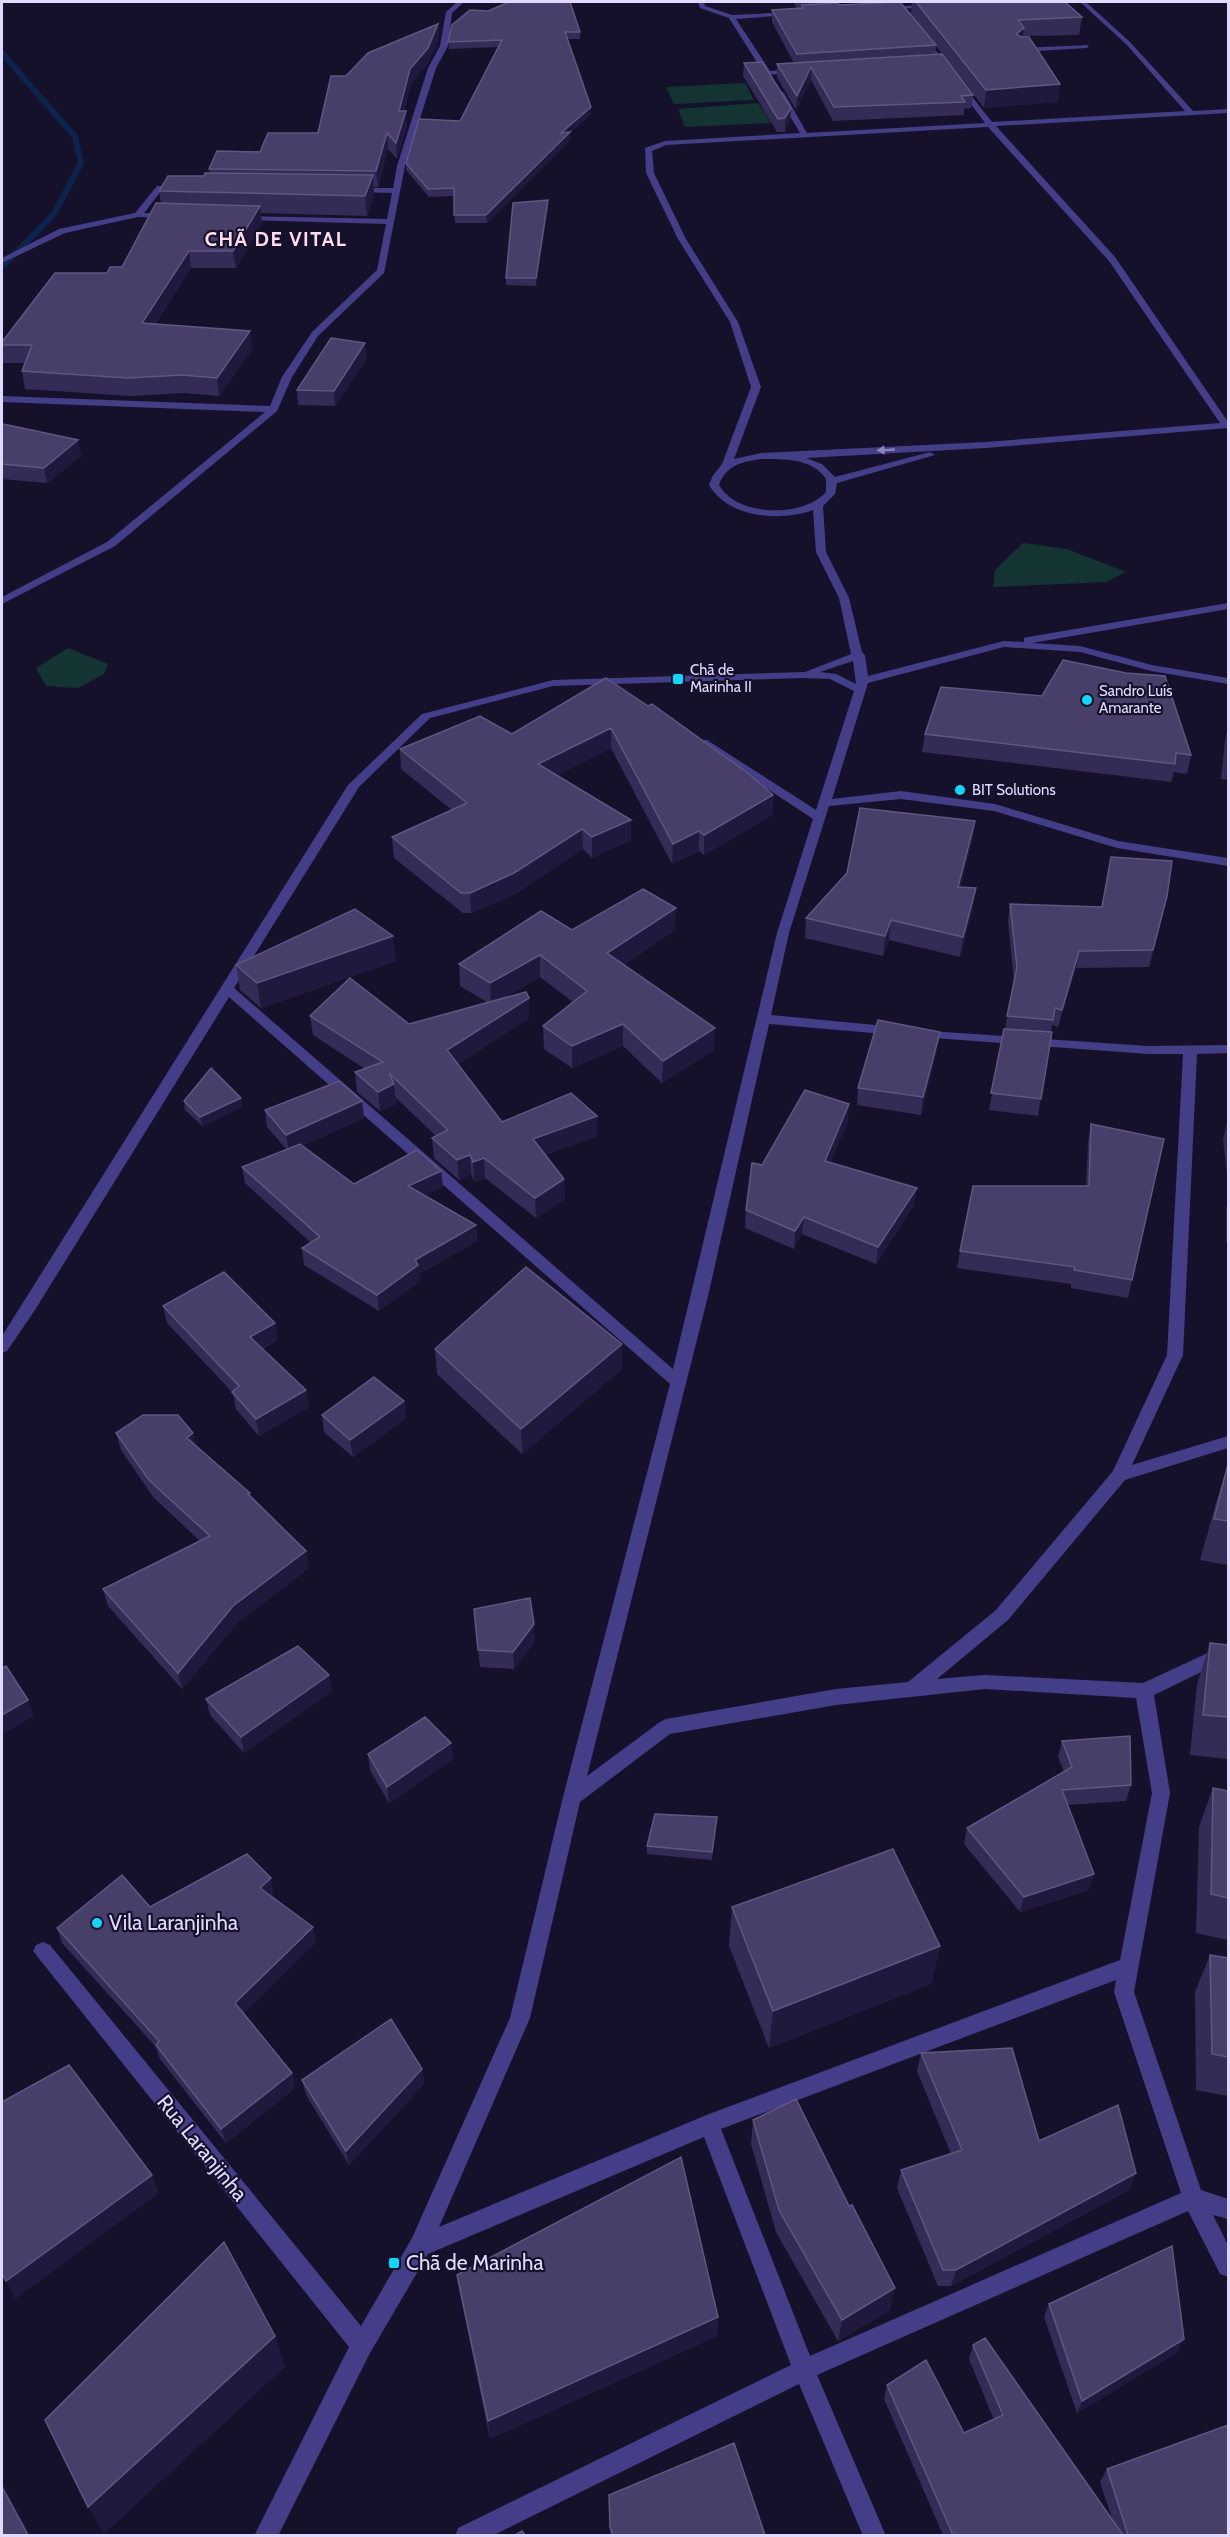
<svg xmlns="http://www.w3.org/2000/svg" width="1230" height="2537" viewBox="0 0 1230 2537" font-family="Cabin,sans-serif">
<rect width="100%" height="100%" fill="#16112a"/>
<path fill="#143433" d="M745 83 754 100 674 104 666 87Z
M758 103 771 123 685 127 678 109Z
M1023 543 1067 549 1126 572 1106 582 993 587 995 570Z
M68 648 108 664 104 674 78 688 46 686 36 668Z"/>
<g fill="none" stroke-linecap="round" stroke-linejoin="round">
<path stroke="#0e234c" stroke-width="6" d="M2 53 75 137 81 163 54 214 2 267"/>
<path fill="#433e87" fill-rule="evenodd" d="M457 2H464L452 13 448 46 436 68 405 166 384 273 318 336 292 377 277 411 115 546 2 604V597L107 542 265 412 2 402V396L270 406 282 377 312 332 377 270 386 224 243 220 239 218 243 216 387 219 392 193 355 192 351 190 355 188H393L397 166 428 68 440 46 446 12Z
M698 2H704L705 6 732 15 792 12 790 15 736 19 770 71 798 69 802 71 798 73 765 75 729 18 700 8Z
M1080 2H1086L1130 42 1193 111 1228 109V113L996 126 1115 257 1228 422V428L986 448 806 458 822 464 835 477 930 452 935 455 837 483 835 494 823 506 826 552 849 598 862 652 865 655 868 676 1004 641 1024 642V638L1028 637 1228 603V609L1032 643 1080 646 1152 665 1228 678V684L1151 671 1080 652 1004 647 868 683 832 799 901 791 995 804 1118 841 1228 858V866L1117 848 994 811 901 799 829 806 789 933 771 1015 896 1027 903 1031 896 1035 769 1024 709 1292 587 1776 660 1722 666 1719 836 1689 908 1682 996 1610 1113 1471 1167 1355 1183 1054H1148L920 1037 915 1036 913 1033 915 1030 1148 1046 1228 1045V1053L1197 1054 1183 1355 1132 1465 1228 1436V1448L1125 1480 1008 1620 937 1679 985 1675 1143 1683 1212 1651 1228 1649V1663H1220L1154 1695 1170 1793 1134 1992 1201 2190 1228 2199V2219L1213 2215 1228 2245V2277L1220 2274 1188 2211 817 2375 886 2536H863L799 2384 492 2536H455L458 2528 791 2365 704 2137 428 2254 370 2353 278 2536H254L349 2347 33 1951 36 1945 43 1942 50 1945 361 2326 412 2238 510 2018 563 1797 670 1384 229 997 35 1310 7 1351 2 1353V1336L348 785 422 714 553 680 805 672 851 654 839 598 816 552 813 510C780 522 728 518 709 485L712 477 722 464 751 387 730 322 678 239 646 173 645 148 665 141 800 133 776 93 780 91 784 93 807 133 985 123 920 36 922 33 992 122 1185 111 1126 44ZM988 127 1109 261 1220 423 986 442 761 453 734 459 761 387 738 322 686 239 654 173 652 151 666 145ZM761 459C784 459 812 458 826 479V492C803 518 737 517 719 485 726 465 742 462 761 459ZM853 661 856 684 836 674 820 672ZM804 678 830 679 854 691 816 810 707 740H699L697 742 813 819 777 933 673 1369 234 988 359 787 430 718 553 686ZM985 1689 1136 1698 1152 1793 1120 1960 709 2114 439 2227 530 2018 580 1802 670 1734 836 1705ZM1116 1980 1114 1992 1181 2193 810 2356 721 2129Z
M933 4 931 7 883 10 880 8Z
M1089 45 1087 48 1020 52 1016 50 1020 48Z
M157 186H181L185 188 181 190H162L144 213 168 214 172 216 171 218 138 217 65 233 2 263V258L59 229 135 213Z"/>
</g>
<path fill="#352b57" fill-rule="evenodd" d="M793 2H833L832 4 839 5 929 38 911 14 912 2H1065L1082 17 1079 35 1023 36 1060 84 1057 102 984 108 952 66 973 95 971 108 964 109V115L833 121 811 80 796 110 777 77V64L794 63 772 22V10L797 8ZM936 46 942 54H935Z
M438 24 439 38 428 63 411 84 404 111 407 126 397 159 388 149 378 187H374V195L367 216 261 213 262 223 236 268H191L155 324 253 349 219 396 184 393 131 396 25 389 22 371 25 363H3L2 357V342L107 273 122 267 161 203 159 191 204 176 210 173 209 169 318 133 346 76Z
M452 25 580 32V39H568L591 107V114L570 133V140L487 223H455L454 196 429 197 406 170V163L460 121 498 47 449 49 448 42Z
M744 63 791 108 790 121 785 132H777L743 76Z
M548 200V207L536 286 506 285V278Z
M367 358 335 406 298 405 297 390Z
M2 427 78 440 81 456 47 483 2 479Z
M606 678 773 795 772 815 704 855 699 851 672 864 611 748 557 775 631 820V840L592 858 583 849 515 894 471 913H463L394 858 392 837 452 810 401 769 400 749 512 734Z
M941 687 1191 755 1187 774 1174 772 1171 782 922 752 925 734Z
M1228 727V780L1221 779 1225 741Z
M975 821 972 841 960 888 973 908 960 957 889 940 883 956 805 938 806 918Z
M1167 896 1149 967 1076 968 1058 1027 1052 1025 1038 1116 989 1110 1014 982 1008 921 1010 904 1101 907Z
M572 930H675L623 965 714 1050 662 1083 623 1046 572 1068 544 1049 543 1026 573 1002 540 977 504 998H529V1018L458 1064 502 1122 597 1136 545 1155 565 1199 536 1218 485 1178 474 1182 471 1174 459 1180 434 1158 432 1138 436 1136 395 1097 396 1104 380 1111 357 1092 355 1072 365 1069 313 1035 310 1016 409 1024 487 1002 460 986 459 964Z
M396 961 261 1008 240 990 236 965Z
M937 1049 921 1115 857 1105 858 1088Z
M241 1098 242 1107 202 1126 185 1110 184 1101Z
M362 1101 364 1118 302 1146 354 1184 441 1171 443 1187 425 1195 476 1225 477 1241 419 1274 420 1281 379 1311 304 1265 302 1248 311 1243 245 1183 242 1167 287 1150 267 1127 265 1110Z
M1228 1118V1183L1223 1140Z
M848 1121 830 1163 914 1205 876 1264 802 1234 794 1249 745 1228 746 1210 762 1165Z
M1091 1124 1132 1280 1128 1298 1071 1288V1284L957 1268 960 1251 1086 1186 1088 1142Z
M1228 1199V1242H1226V1208Z
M163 1306 275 1323 277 1340 263 1349 306 1390 309 1407 259 1436 236 1409 233 1393 167 1323Z
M435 1349 622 1369 522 1454 437 1374Z
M404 1401 406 1418 353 1457 324 1432 322 1415Z
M116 1433H193L195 1445 250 1493V1496L309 1568 237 1623 182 1689 108 1606 103 1589 200 1541 153 1497 121 1450Z
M1228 1463V1565L1200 1560 1216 1503Z
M474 1609 535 1641 514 1669 480 1667Z
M1210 1643 1228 1645V1759L1190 1755 1197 1684Z
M329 1675 332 1691 244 1753 210 1715 206 1699Z
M1062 1741 1131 1785 1126 1801 1067 1805 1089 1890 1020 1912 964 1844 967 1828 1064 1772 1058 1757Z
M451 1743 453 1759 389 1803 370 1770 368 1754Z
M1213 1788 1228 1791V1940L1196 1933 1199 1827Z
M717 1817 712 1860 647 1854V1846Z
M274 1894 271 1896 316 1942 244 2013 292 2073 295 2088 226 2143 160 2059 156 2047 62 1943 57 1928 150 1907Z
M732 1907 940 1946 931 1984 769 2048 729 1946Z
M1210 1955 1228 1958V2096L1196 2090 1195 1992Z
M921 2053 1039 2141 1136 2173 1129 2190 951 2286H938L897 2188 901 2170 951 2154 917 2071Z
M422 2069 424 2084 349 2165 306 2095 302 2080Z
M753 2120 890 2310 838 2341 776 2232 751 2144Z
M457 2275 718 2317 717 2336 490 2439 460 2294Z
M1049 2304 1178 2352 1077 2413 1044 2317Z
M973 2345 1113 2521 1100 2482 1107 2469 1228 2535H943L884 2399 887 2385 964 2433 994 2420 969 2359Z
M609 2495 765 2535H610Z"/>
<path fill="#21193d" d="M438 24 439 38 428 63 411 84 400 126 399 111 410 69Z
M1024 28 1022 46 1016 34Z
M811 67V80L796 110 797 96Z
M1060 84 1057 102 984 108 986 90Z
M591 107V114L570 133V140L487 223 486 215 561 133Z
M791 108 790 121 785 132V118Z
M406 111 407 126 397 159 396 143Z
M387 133 388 149 378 187 376 171Z
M373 175 374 195 367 216 365 196Z
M548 200V207L536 286V278Z
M260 206 262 223 236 268 233 251Z
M189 251 191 268 144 340 142 323Z
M250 331 253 349 219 396 217 378Z
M365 343 367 358 335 406 334 391Z
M78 440 81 456 47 483 44 468Z
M611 728V748L539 784 538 764Z
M773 795 772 815 704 855V835Z
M631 820V840L592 858V837Z
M975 821 972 841 956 907 958 887Z
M582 829 583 849 515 894 471 913 470 893Z
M699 831V851L672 864 673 844Z
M976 888 973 908 960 957 963 937Z
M676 908 675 930 607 975V953Z
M891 920 889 940 883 956 885 936Z
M393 936 396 961 261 1008 257 983Z
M1079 951 1076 968 1058 1027 1062 1010Z
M540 955V977L491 1005 490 983Z
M529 998V1018L448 1070 447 1050Z
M623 1024V1046L572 1068V1046Z
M715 1028 714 1050 662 1083 663 1061Z
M940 1032 937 1049 921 1115 923 1097Z
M394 1084 396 1104 380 1111 378 1092Z
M241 1098 242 1107 202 1126 200 1117Z
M362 1101 364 1118 289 1152 286 1135Z
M849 1104 848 1121 823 1178 825 1161Z
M597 1116V1136L534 1159 533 1139Z
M470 1155 471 1174 459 1180 457 1160Z
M484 1158 485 1178 474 1182 473 1162Z
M441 1171 443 1187 410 1202 408 1186Z
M564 1179 565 1199 536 1218 535 1198Z
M917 1188 914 1205 876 1264 878 1247Z
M804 1217 802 1234 794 1249 795 1231Z
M476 1225 477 1241 419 1274 420 1281 379 1311 377 1295 415 1260Z
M275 1323 277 1340 253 1354 250 1337Z
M622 1344V1369L522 1454 521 1429Z
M306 1390 309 1407 259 1436 256 1419Z
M404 1401 406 1418 353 1457 350 1440Z
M193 1433 197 1450 187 1438Z
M306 1551 309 1568 237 1623 182 1689 178 1673 233 1606Z
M534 1624 535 1641 514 1669 513 1652Z
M329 1675 332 1691 244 1753 241 1737Z
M28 1700 34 1716 2 1735V1715Z
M451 1743 453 1759 389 1803 387 1787Z
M1094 1874 1089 1890 1020 1912 1024 1897Z
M271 1878 274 1894 264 1903 260 1888Z
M313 1927 316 1942 239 2018 235 2003Z
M940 1946 931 1984 769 2048 773 2011Z
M422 2069 424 2084 349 2165 346 2151Z
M292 2073 295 2088 226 2143 221 2129Z
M1136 2173 1129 2190 951 2286 956 2270Z
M152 2175 159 2193 15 2299 6 2281Z
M895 2288 890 2310 838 2341 842 2320Z
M718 2317 717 2336 490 2439 488 2421Z
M275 2336 285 2367 104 2534 88 2507Z
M1184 2339 1178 2352 1077 2413 1082 2401Z
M2 2482 30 2535H28L2 2487Z"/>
<path fill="#473e69" stroke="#5f5780" stroke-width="1.5" d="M509 2H570L580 32H565L591 107 561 133 570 132 486 215H454V188L428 189 406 163 419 119 460 121 502 40 448 42 452 25 470 10 488 11Z
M900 2 936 45 797 54 772 10 803 8 802 5 838 3 839 5Z
M916 2H1065L1082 17 1018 20 1024 28 1016 34 1021 37H1029L1060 84 986 90Z
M438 24 428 48 410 69 399 111H406L396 143 387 133 376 171 209 169 217 151 260 152 268 133H318L331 76H346L368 53Z
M942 54 973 95 961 96 965 102 834 107 811 67 797 96 777 64Z
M762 62 791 108 785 118 778 119 744 63Z
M205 173 373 175 365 196 159 191 168 176H204Z
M548 200 536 278H506L513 203Z
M156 203 260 206 233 251H189L142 323 250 331 217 378 182 375 128 378 22 371 32 345H2V342L55 273H107L110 267H122Z
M331 338 365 343 334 391 297 390Z
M3 424 78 440 44 468 2 464V427Z
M1063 660 1126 673 1165 676 1191 755 1176 753 1175 764 925 734 941 687 1042 696Z
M606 678 648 706 652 704 749 774 773 795 704 835 699 831 673 844 611 728 538 764 631 820 592 837 582 829 514 873 470 893H461L392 837 467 803 400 749 480 716 512 734Z
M860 808 975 821 958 887 976 888 963 937 891 920 885 936 806 918 847 873Z
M1111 857 1172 861 1167 896 1153 950 1079 951 1062 1010 1055 1008 1053 1020 1007 1016 1017 967 1010 904 1102 907Z
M643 889 676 908 607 953 715 1028 663 1061 623 1024 572 1046 543 1026 587 991 540 955 490 983 459 964 541 911 572 930Z
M355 909 393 936 257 983 236 965Z
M350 978 409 1024 526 992 529 998 447 1050 502 1122 571 1093 597 1116 533 1139 564 1179 535 1198 484 1158 473 1162 470 1155 457 1160 432 1138 448 1130 389 1073 394 1084 378 1092 355 1072 383 1062 310 1016Z
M878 1020 940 1032 923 1097 858 1088Z
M1004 1029 1052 1032 1041 1099 991 1093Z
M211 1068 241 1098 200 1117 184 1101Z
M339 1081 362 1101 286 1135 265 1110Z
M805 1090 849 1104 825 1161 917 1188 878 1247 804 1217 795 1231 746 1210 752 1163 762 1165Z
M1091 1124 1164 1139 1132 1280 1074 1270 1075 1267 960 1251 973 1186H1089Z
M300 1144 354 1184 417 1150 441 1171 408 1186 476 1225 415 1260 418 1265 377 1295 302 1248 320 1237 242 1167Z
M526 1267 622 1344 521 1429 435 1349Z
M224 1272 275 1323 250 1337 306 1390 256 1419 232 1392 239 1386 163 1306Z
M374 1377 404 1401 350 1440 322 1415Z
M143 1415H178L193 1433 187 1438 250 1493 248 1494 306 1551 233 1606 178 1673 103 1589 210 1536 149 1480 116 1433Z
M1228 1464V1521L1214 1519Z
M530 1598 534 1624 513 1652 478 1650 474 1609Z
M1210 1643 1228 1645V1717L1203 1715Z
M298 1646 329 1675 241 1737 206 1699Z
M6 1666 28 1700 2 1715V1668Z
M425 1717 451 1743 387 1787 368 1754Z
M1130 1736 1131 1785 1062 1790 1094 1874 1024 1897 967 1828 1072 1767 1062 1741Z
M1213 1788 1228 1791V1898L1211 1894Z
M655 1814 717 1817 712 1852 647 1846Z
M893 1849 940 1946 773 2011 732 1907Z
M247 1854 271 1878 260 1888 313 1927 235 2003 292 2073 221 2129 156 2045 159 2041 57 1928 122 1875 150 1907Z
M1210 1955 1228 1958V2057L1212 2054Z
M391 2019 422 2069 346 2151 302 2080Z
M1012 2048 1039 2141 1118 2105 1136 2173 956 2270H943L901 2170 962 2150 921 2053Z
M69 2065 152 2175 6 2281 2 2274V2102Z
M796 2099 849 2206 852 2205 895 2288 842 2320 779 2210 753 2120Z
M681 2157 718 2317 488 2421 457 2275Z
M224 2242 275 2336 88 2507 45 2420Z
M1172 2246 1184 2339 1082 2401 1049 2304Z
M985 2338 1123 2535H953L887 2385 926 2360 964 2433 1003 2415 973 2345Z
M1228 2425V2535H1128L1107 2469Z
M734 2443 765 2535H613L610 2527 609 2495Z
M2 2487 28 2535H2Z
M522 2531 525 2535H515Z"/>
<defs><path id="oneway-solid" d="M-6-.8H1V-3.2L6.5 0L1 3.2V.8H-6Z" transform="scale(1.5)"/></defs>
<use fill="#8a85bd" href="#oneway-solid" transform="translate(886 450) rotate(177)"/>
<g fill="#0cd9f9" stroke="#16112a" stroke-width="2">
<rect x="672" y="673" width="12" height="12" rx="3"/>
<circle cx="1087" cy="700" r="6"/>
<circle cx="960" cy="790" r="6"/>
<circle cx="97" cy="1923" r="6"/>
<rect x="388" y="2257" width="12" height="12" rx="3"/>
</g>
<g text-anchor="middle" stroke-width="4.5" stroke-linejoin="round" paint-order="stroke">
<g font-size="15" fill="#e0dbfe" stroke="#16112a" text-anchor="start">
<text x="690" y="675">Chã de<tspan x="690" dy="17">Marinha II</tspan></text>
<text x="1099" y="696">Sandro Luís<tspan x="1099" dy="17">Amarante</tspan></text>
<text x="972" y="795">BIT Solutions</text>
</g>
<g font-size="20" font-weight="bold" letter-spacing="1.5" fill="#feddf1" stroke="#16112a">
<text x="276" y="246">CHÃ DE VITAL</text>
</g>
<g font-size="21" fill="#e0dbfe" stroke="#16112a" text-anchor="start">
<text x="109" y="1930">Vila Laranjinha</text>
<text x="406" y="2270">Chã de Marinha</text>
</g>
<g font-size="21" fill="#e0dbfe" stroke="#16112a">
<text transform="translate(202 2148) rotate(51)" y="7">Rua Laranjinha</text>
</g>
</g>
<rect width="1230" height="2537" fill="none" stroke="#e0dbfe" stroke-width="6"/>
</svg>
